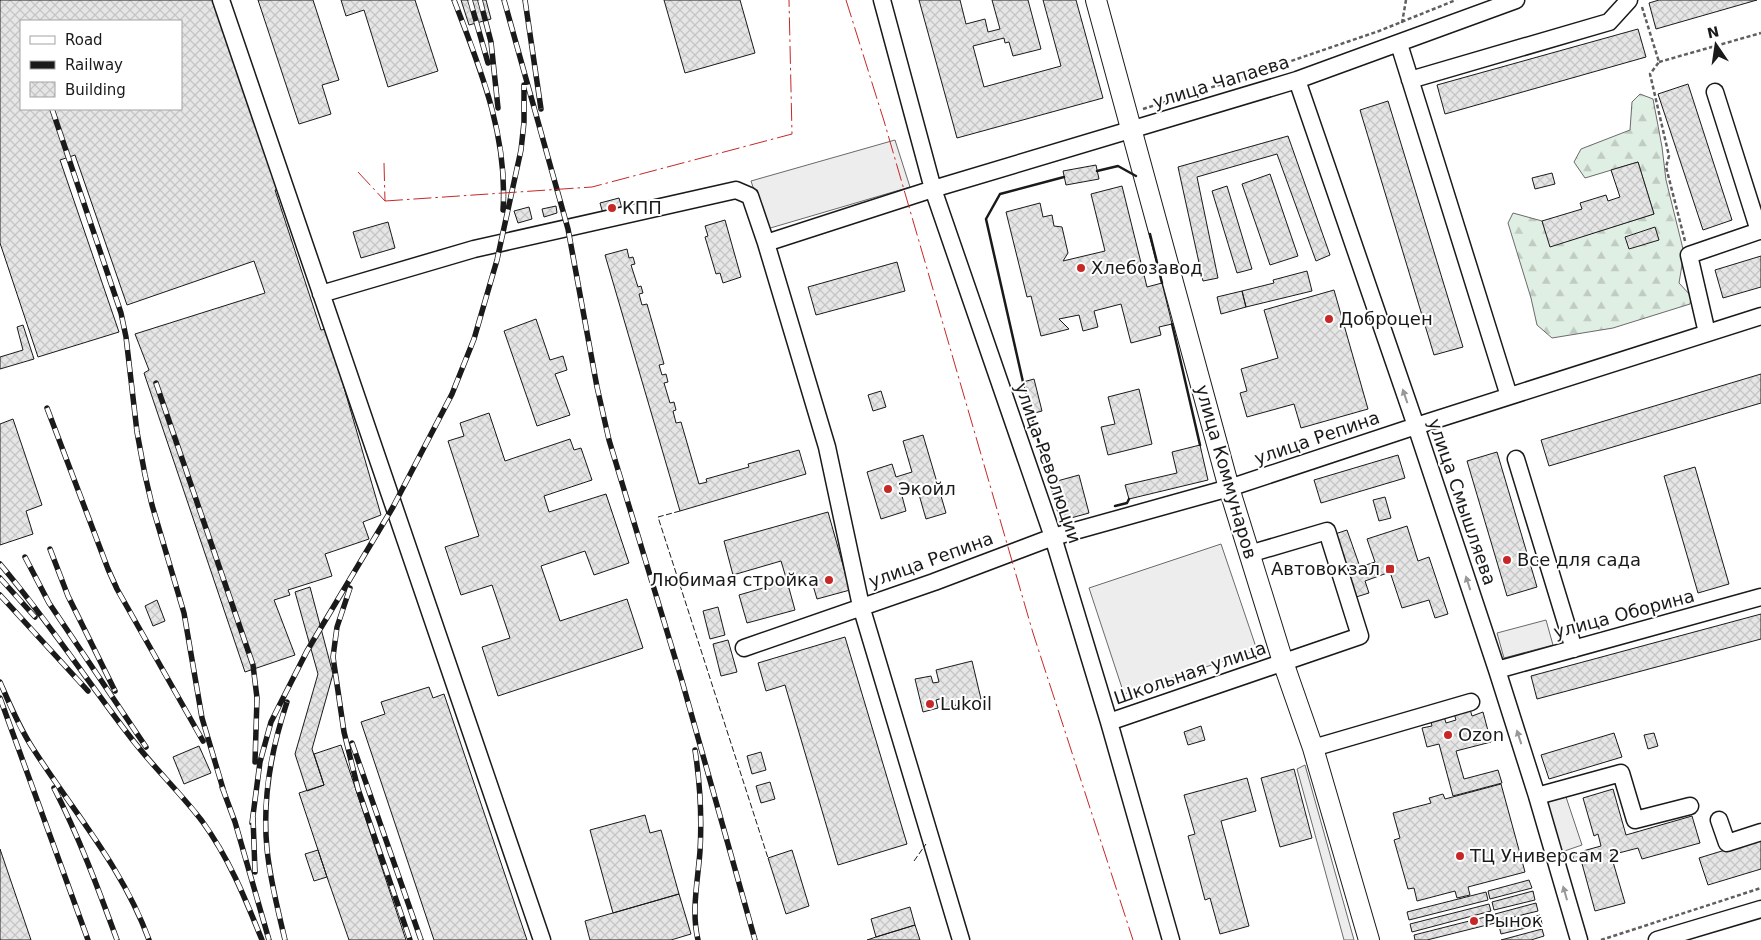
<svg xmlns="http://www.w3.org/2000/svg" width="1761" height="940" viewBox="0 0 1761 940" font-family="'DejaVu Sans',sans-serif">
<defs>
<pattern id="forest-firs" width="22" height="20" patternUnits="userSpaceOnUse" patternTransform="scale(1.25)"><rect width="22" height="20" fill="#e0efe3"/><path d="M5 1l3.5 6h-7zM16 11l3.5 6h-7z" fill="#c0ccc2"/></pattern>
<pattern id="building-cross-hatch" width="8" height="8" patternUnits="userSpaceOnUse" patternTransform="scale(1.25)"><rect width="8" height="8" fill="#e6e6e6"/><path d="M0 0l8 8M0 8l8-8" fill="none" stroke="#c5c5c5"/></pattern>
</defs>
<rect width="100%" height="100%" fill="#fff"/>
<path fill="url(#forest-firs)" stroke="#6a6a6a" d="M1640 94 1653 99 1662 147 1666 180 1684 253 1679 283 1691 296 1690 304 1613 328 1552 338 1537 325 1531 298 1508 223 1513 213 1542 221 1551 246 1654 214 1638 162 1585 178 1574 162 1581 149 1630 130 1632 102Z"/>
<path fill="#ededed" stroke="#6a6a6a" d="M895 140 910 187 767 229 751 181Z
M1221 544 1257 650 1124 694 1089 588Z
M1546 620 1553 645 1504 658 1497 633Z
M1305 765 1354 940H1344L1297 769Z
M1564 791 1582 845 1550 856 1533 800Z"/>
<path fill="url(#building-cross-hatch)" stroke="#1a1a1a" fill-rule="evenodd" d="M0 0H218L281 188 275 190 321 330 327 329 381 515 363 522 369 539 325 554 332 576 288 590 290 595 274 600 295 655 245 672 144 373 149 370 135 334 265 293 254 261 127 305 75 155 60 160 119 332 38 357 0 243ZM21 21H181V109H21Z
M258 0H313L339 80 322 85 331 114 299 124Z
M341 0H415L438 71 388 87 364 10 346 16Z
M461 0H486L491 19 469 25Z
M664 0H740L755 53 685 73Z
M919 0H960L966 24 985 19 988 32 1000 29 992 0H1028L1041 49 1013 56 1009 42 1005 43 1004 38 973 46 984 87 1061 66 1043 0H1076L1103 98 957 138Z
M1659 0H1757L1656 29 1649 3Z
M1638 29 1646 57 1445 114 1437 85Z
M1688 84 1732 220 1703 230 1658 94Z
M1388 101 1463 347 1434 355 1360 110Z
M1288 136 1330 255 1316 261 1277 154 1197 177 1218 278 1203 281 1178 167Z
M1638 162 1654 214 1550 247 1542 221 1582 209 1580 203 1606 195 1608 201 1620 197 1611 170Z
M1096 165 1099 179 1066 185 1063 171Z
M1552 173 1555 184 1535 189 1532 178Z
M1270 174 1298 256 1270 265 1242 184Z
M1122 186 1147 287 1162 283 1172 324 1159 327 1161 335 1131 343 1121 304 1094 311 1098 327 1083 331 1079 315 1059 319 1069 329 1041 336 1031 296 1027 297 1006 212 1040 203 1043 217 1052 215 1054 226 1062 227 1068 253 1063 261 1105 251 1091 194Z
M1227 186 1252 269 1237 273 1212 191Z
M619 198 623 212 604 217 600 203Z
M556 206 557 213 544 217 542 209Z
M529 207 532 219 518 223 514 211Z
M725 220 741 277 723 283 720 273 716 274 705 237 708 236 705 226Z
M388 222 395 248 361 258 353 232Z
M1655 227 1659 240 1629 249 1625 237Z
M627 249 629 258 633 257 635 264 631 265 638 287 641 286 643 293 639 294 642 305 647 304 664 364 659 365 662 375 666 374 668 382 664 383 670 403 674 402 676 410 673 411 676 423 681 422 699 484 707 482 706 479 749 467 748 464 799 450 806 474 680 511 605 255Z
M1761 256V287L1723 298 1715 270Z
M897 262 905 291 816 315 808 287Z
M1307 271 1312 291 1246 307 1242 291 1274 283 1273 280Z
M1334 290 1368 409 1301 428 1294 404 1247 417 1240 393 1247 391 1241 369 1278 358 1264 310Z
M1242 291 1246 307 1221 314 1217 297Z
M536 319 550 360 563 356 567 370 555 374 570 415 537 426 504 331Z
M23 325 34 359 0 369V357L23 350 17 327Z
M1761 374V403L1549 466 1541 440Z
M1034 379 1042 411 1031 414 1023 382Z
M1139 389 1152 444 1108 455 1101 427 1115 424 1108 397Z
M881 391 886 407 873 411 868 395Z
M489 413 505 461 570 439 574 450 581 448 592 480 544 496 549 512 606 494 629 563 594 575 585 551 541 566 560 621 627 599 643 648 498 696 482 647 510 638 492 585 461 595 445 547 479 536 448 441 464 436 460 423Z
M13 419 42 505 26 511 33 534 0 545V424Z
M923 435 946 513 926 519 918 491 902 496 906 511 881 519 867 472 892 464 896 477 912 472 903 441Z
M1200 445 1208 480 1129 499 1125 485 1177 473 1172 452Z
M1497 452 1537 587 1507 596 1467 461Z
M1398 455 1405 478 1321 503 1314 480Z
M1695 467 1729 584 1698 593 1664 476Z
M1079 475 1089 513 1060 521 1050 483Z
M1385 497 1391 518 1379 521 1373 500Z
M828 512 850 590 817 599 810 575 787 581 781 561 733 575 724 541Z
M1407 526 1418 561 1429 557 1448 614 1435 618 1429 600 1402 608 1390 572 1365 581 1369 593 1356 597 1335 534 1347 530 1360 567 1375 562 1367 539Z
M787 581 795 610 747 623 739 595Z
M310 587 333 674 312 749 324 785 307 791 295 754 318 674 295 592Z
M157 600 165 621 153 626 145 606Z
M718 607 725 635 710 639 703 611Z
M1761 614V639L1537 699 1531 676Z
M845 637 907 844 838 865 785 685 766 691 758 663Z
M728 640 737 672 721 676 713 644Z
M972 661 981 699 945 708 943 698 936 700 938 708 923 712 915 679 931 676 933 683 939 682 936 670Z
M429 687 433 698 444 694 527 940H434L361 722 385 714 381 702Z
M1469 706 1472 716 1483 712 1491 742 1456 751 1464 779 1498 770 1502 783 1453 796 1439 744 1427 747 1422 728 1432 726 1430 717 1443 713 1446 723 1456 720 1453 710Z
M1201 726 1205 740 1188 745 1184 732Z
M1614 733 1622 757 1549 779 1541 755Z
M1654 733 1658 746 1648 749 1644 735Z
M341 745 406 940H349L327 877 299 793 324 785 314 754Z
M199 746 211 773 184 784 173 757Z
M761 752 766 770 752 774 747 756Z
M1294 769 1312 838 1280 847 1261 778Z
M1247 778 1256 811 1221 821 1249 926 1220 934 1210 898 1205 900 1188 836 1195 834 1184 795Z
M770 782 775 799 761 803 756 786Z
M1501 784 1525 872 1468 887 1470 895 1457 898 1455 891 1417 901 1414 888 1408 889 1394 840 1400 838 1393 813 1431 803 1429 798 1443 794 1445 799Z
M1613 789 1626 835 1692 816 1700 843 1642 859 1638 848 1611 855 1625 903 1595 911 1581 860 1574 861 1572 854 1601 846 1598 834 1594 836 1583 798Z
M645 815 650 833 661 830 679 894 613 913 590 830Z
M1761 839V869L1708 885 1699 858Z
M0 849 31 940H0Z
M318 850 327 877 314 881 305 854Z
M792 850 809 906 786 914 768 858Z
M1529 880 1532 888 1490 899 1488 891Z
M1533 891 1535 900 1494 910 1492 902Z
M1486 892 1488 900 1409 920 1407 912Z
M679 894 691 934 671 940H590L585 921Z
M1536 903 1538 911 1497 921 1495 914Z
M1489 904 1491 911 1412 932 1410 924Z
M910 907 915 925 876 937 871 919Z
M1493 915 1495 923 1427 940H1415L1414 935Z
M1540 915 1542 924 1501 934 1499 926Z
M915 925 920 940H867L876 937Z
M1542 929 1544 936 1531 940H1501Z"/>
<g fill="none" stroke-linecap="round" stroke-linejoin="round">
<g stroke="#1a1a1a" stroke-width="19">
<path id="minor" d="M221 0 542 940
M882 0 933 189 1053 537 1109 722 1171 940
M1399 44 1509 396
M1297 80 1416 426 1497 670 1537 796 1579 940
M1410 80 1609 22 1629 0
M1715 92 1759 231H1761
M321 294 474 249 736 190 750 196 766 243
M1707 333 1689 255 1759 231
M1516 459 1574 649
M744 648 934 582 1053 537 1229 488 1416 426 1761 316
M1497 670 1761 597
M1109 722 1360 636 1327 531 1249 554
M1313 748 1471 702
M1537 796 1621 773 1635 820 1690 806
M1719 820 1727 843 1761 832
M961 940 861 606 827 447 766 243 933 189 1297 80 1516 0
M1657 940 1761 909"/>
</g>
<g stroke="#1a1a1a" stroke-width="22">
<path id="major" d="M1096 0 1229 488 1283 662 1313 748 1369 940"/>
</g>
<path stroke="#5f5f5f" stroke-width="2.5" stroke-dasharray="4 2.5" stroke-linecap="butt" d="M1642 7 1659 62 1650 74 1669 156 1666 167 1685 241
M1402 23 1406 0
M1659 62 1761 33
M1143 109 1244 77 1379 31 1456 0
M1601 940 1761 888"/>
<use href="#minor" stroke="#fff" stroke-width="16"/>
<use href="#major" stroke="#fff" stroke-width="20"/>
<g stroke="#1a1a1a" stroke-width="5.5">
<path id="rail" d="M454 0C480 68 508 135 503 210
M470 0 488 63
M480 0 491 42 498 108
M504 0 568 229 597 387 609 440 682 681 755 940
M525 0 541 109
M52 109 121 313 126 337 137 432 145 475 152 505 184 613 202 718 224 792
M156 383 253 665 257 698 255 762
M47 408 108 569 117 589 203 741
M50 549 68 596 115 691
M25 557 49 603 146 747
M0 564C46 618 85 678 128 734 151 765 179 791 202 821 229 858 245 898 262 940
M0 578 35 617
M350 588 337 627 333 657 344 732 358 789 410 940
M0 595 88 691
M0 682C10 705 19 727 32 747 74 813 122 866 149 940
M0 698 88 940
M352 743 421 940
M695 750C700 783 702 817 700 851 698 880 691 911 698 940
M222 787 235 822 269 940
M54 788C79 837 98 888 117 940
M253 817 255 872
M252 823 260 762 271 722 279 706 307 651 393 507 452 394 474 339 497 260 521 150 524 122V85
M285 940C278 910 270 880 267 849 262 798 271 750 287 702"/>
</g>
<use href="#rail" stroke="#fff" stroke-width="4" stroke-dasharray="11" stroke-linecap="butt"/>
<path stroke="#1a1a1a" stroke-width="1" stroke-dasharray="6 2.5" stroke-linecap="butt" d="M680 511 658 517 768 858
M914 861 926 844"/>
<path stroke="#1a1a1a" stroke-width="2.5" d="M1097 171 1118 166 1136 176
M1150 234 1162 283
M1172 324 1200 445
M1023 382 986 219 1000 194 1064 177
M1031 414 1050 483
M1115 506 1127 503 1129 499"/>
<path stroke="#c62828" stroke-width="1" stroke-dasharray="18 4 2.5 4" stroke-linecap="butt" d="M846 0 884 121 1033 633 1133 940
M384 163 385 201
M358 172 385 201
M385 201 592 187 792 134 789 0"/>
</g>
<defs><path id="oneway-solid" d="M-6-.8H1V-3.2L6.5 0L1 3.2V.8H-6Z" transform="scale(1.25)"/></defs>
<g fill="#989898">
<use href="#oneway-solid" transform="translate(1405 396) rotate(-109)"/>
<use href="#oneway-solid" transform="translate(1468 583) rotate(-108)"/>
<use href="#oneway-solid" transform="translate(1519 737) rotate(-108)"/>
<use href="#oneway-solid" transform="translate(1565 893) rotate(-106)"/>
</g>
<g fill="#c62828" stroke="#fff" stroke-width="2">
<circle cx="612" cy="208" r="5"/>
<circle cx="1081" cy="268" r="5"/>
<circle cx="1329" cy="319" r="5"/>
<circle cx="888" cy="489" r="5"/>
<circle cx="1507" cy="560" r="5"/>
<rect x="1385" y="564" width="10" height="10" rx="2.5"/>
<circle cx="829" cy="580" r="5"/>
<circle cx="930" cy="704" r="5"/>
<circle cx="1448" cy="735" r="5"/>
<circle cx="1460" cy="856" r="5"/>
<circle cx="1474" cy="921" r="5"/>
</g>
<g text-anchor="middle" stroke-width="4" stroke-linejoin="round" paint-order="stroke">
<g font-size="18" fill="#1a1a1a" stroke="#fff">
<text transform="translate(1221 82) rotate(-17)" y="6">улица Чапаева</text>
<text transform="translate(1317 438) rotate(-19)" y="6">улица Репина</text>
<text transform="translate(1048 463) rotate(71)" y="6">улица Революции</text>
<text transform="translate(1226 472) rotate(74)" y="6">улица Коммунаров</text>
<text transform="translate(1462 502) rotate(71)" y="6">улица Смышляева</text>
<text transform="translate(931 560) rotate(-20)" y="6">улица Репина</text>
<text transform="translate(1624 614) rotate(-15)" y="6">улица Оборина</text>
<text transform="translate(1190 673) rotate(-19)" y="6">Школьная улица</text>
</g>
<g font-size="18" fill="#1a1a1a" stroke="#fff" text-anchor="start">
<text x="622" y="214">КПП</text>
<text x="1091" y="274">Хлебозавод</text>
<text x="1339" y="325">Доброцен</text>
<text x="898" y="495">Экойл</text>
<text x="1517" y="566">Все для сада</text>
<text x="1380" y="575" text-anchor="end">Автовокзал</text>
<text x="819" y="586" text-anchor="end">Любимая стройка</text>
<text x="940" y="710">Lukoil</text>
<text x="1458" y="741">Ozon</text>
<text x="1470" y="862">ТЦ Универсам 2</text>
<text x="1484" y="927">Рынок</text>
</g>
</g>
<rect x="20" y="20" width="162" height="90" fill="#ffffff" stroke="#a3a3a3"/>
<rect x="30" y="36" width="25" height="8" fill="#ffffff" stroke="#a3a3a3"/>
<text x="65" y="45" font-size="15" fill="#1a1a1a">Road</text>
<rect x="30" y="61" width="25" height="8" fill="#1a1a1a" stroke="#a3a3a3"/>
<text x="65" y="70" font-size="15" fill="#1a1a1a">Railway</text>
<rect x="30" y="82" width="25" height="15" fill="url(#building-cross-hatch)" stroke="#a3a3a3"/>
<text x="65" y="95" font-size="15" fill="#1a1a1a">Building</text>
<g transform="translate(1716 45) rotate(347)" stroke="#ffffff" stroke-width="4" paint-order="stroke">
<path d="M0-4L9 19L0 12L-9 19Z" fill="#1a1a1a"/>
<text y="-8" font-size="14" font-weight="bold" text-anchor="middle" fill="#1a1a1a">N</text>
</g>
</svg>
